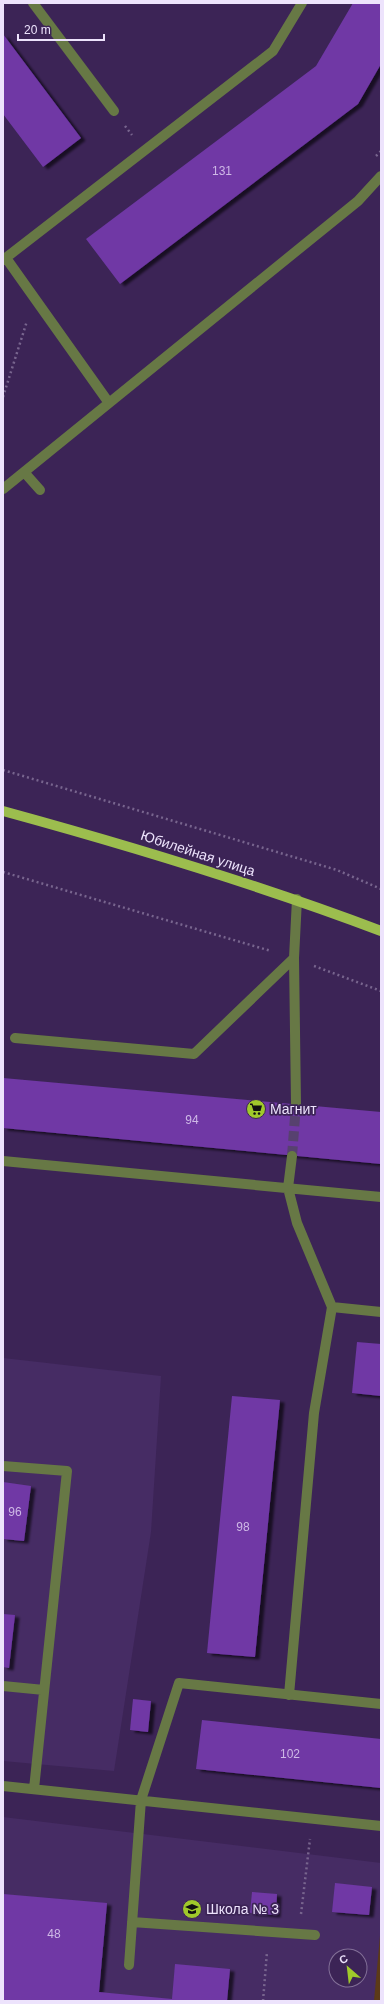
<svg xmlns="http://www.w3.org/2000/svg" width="384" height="2004" viewBox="0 0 384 2004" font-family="Helvetica,sans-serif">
<defs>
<filter id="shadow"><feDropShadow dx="4.5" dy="2.5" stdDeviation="1" flood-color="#0009"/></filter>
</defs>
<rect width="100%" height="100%" fill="#3c2456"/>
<path fill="#462c64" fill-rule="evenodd" d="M3 1358 161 1376 151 1532 114 1771 3 1761Z
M3 1817 381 1863V2001H3ZM336 1956H360V1980H336Z"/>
<path fill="#5c3a18" d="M381 1925V2001H374Z"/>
<path fill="#6f38a5" filter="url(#shadow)" d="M353 3H381V64L358 104 120 284 86 239 316 66Z
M3 34 81 138 43 167 3 114Z
M3 1078 381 1112V1164L3 1128Z
M357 1342 381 1344V1396L352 1393Z
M232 1396 280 1400 255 1657 207 1653Z
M3 1482 31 1486 24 1541 3 1539Z
M3 1614 15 1615 9 1668 3 1667Z
M133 1699 151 1701 148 1732 130 1730Z
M202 1720 381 1739V1788L196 1769Z
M335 1883 372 1887 369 1915 332 1912Z
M252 1892 277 1894 276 1915 250 1913Z
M3 1894 107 1903 99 1992 172 1999 175 1964 230 1969 227 2001H3Z"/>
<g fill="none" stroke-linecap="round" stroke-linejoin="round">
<path stroke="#57416f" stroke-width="10" stroke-dasharray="10 5" stroke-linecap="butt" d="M292 1156 296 1104"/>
<path stroke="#78658e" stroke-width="2.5" stroke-dasharray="2 3" stroke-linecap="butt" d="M125 126 132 135
M376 156 381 151
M3 397 27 321
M3 770 337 870 381 889
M3 872 271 951
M314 966 381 991
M301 1914 310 1839
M263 2001 267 1952"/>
<path stroke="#677845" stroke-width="10" d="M33 3 114 111
M6 258 109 403
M3 260 273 51 302 3
M24 472 40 490
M3 489 358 201 381 176
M15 1038 194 1054 294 958
M296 1104 294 958 297 899
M3 1161 381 1197
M332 1307 381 1312
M3 1466 67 1471 34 1789
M3 1686 44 1690
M289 1695 314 1413 332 1307 297 1223 288 1188 292 1156
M3 1786 381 1826
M132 1922 315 1935
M129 1965 141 1800 179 1683 381 1704"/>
<path stroke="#9cbd4e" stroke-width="10" d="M3 811C131 846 257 884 381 931"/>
</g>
<defs>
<g id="supermarket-disc" transform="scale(1)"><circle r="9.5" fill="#a0c92b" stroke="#3c2456"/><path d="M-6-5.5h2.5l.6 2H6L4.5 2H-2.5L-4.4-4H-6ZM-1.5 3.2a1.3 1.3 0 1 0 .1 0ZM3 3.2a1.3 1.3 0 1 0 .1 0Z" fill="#111"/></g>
<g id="school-disc" transform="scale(1)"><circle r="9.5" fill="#a0c92b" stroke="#3c2456"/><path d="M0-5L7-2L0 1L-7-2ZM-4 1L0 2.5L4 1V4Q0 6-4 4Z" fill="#111"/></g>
</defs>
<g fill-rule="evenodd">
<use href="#supermarket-disc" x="256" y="1109"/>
<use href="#school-disc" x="192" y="1909"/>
</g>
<g text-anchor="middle" stroke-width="3.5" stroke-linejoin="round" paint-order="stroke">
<g font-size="12" fill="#ceb8e6">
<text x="222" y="175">131</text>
<text x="192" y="1124">94</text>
<text x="15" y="1516">96</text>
<text x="243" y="1531">98</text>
<text x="290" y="1758">102</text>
<text x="54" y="1938">48</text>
</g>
<g font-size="14" fill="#ede3fc" stroke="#3c2456">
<text transform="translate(198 853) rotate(18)" y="5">Юбилейная улица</text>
</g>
<g font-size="14" fill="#ede3fc" stroke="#3c2456" text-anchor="start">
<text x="270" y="1114">Магнит</text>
<text x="206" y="1914">Школа № 3</text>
</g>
</g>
<rect width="384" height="2004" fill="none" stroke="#ede3fc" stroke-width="8"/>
<g transform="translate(348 1968) rotate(332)"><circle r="19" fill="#3c2456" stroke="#837098"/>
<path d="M0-3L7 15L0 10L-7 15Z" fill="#a0c92b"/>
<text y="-6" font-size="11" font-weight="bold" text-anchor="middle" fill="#ede3fc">С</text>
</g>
<path d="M18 34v6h86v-6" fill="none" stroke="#ede3fc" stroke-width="2"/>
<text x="24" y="34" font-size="12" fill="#ede3fc" stroke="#3c2456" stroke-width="3" paint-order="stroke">20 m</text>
</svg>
